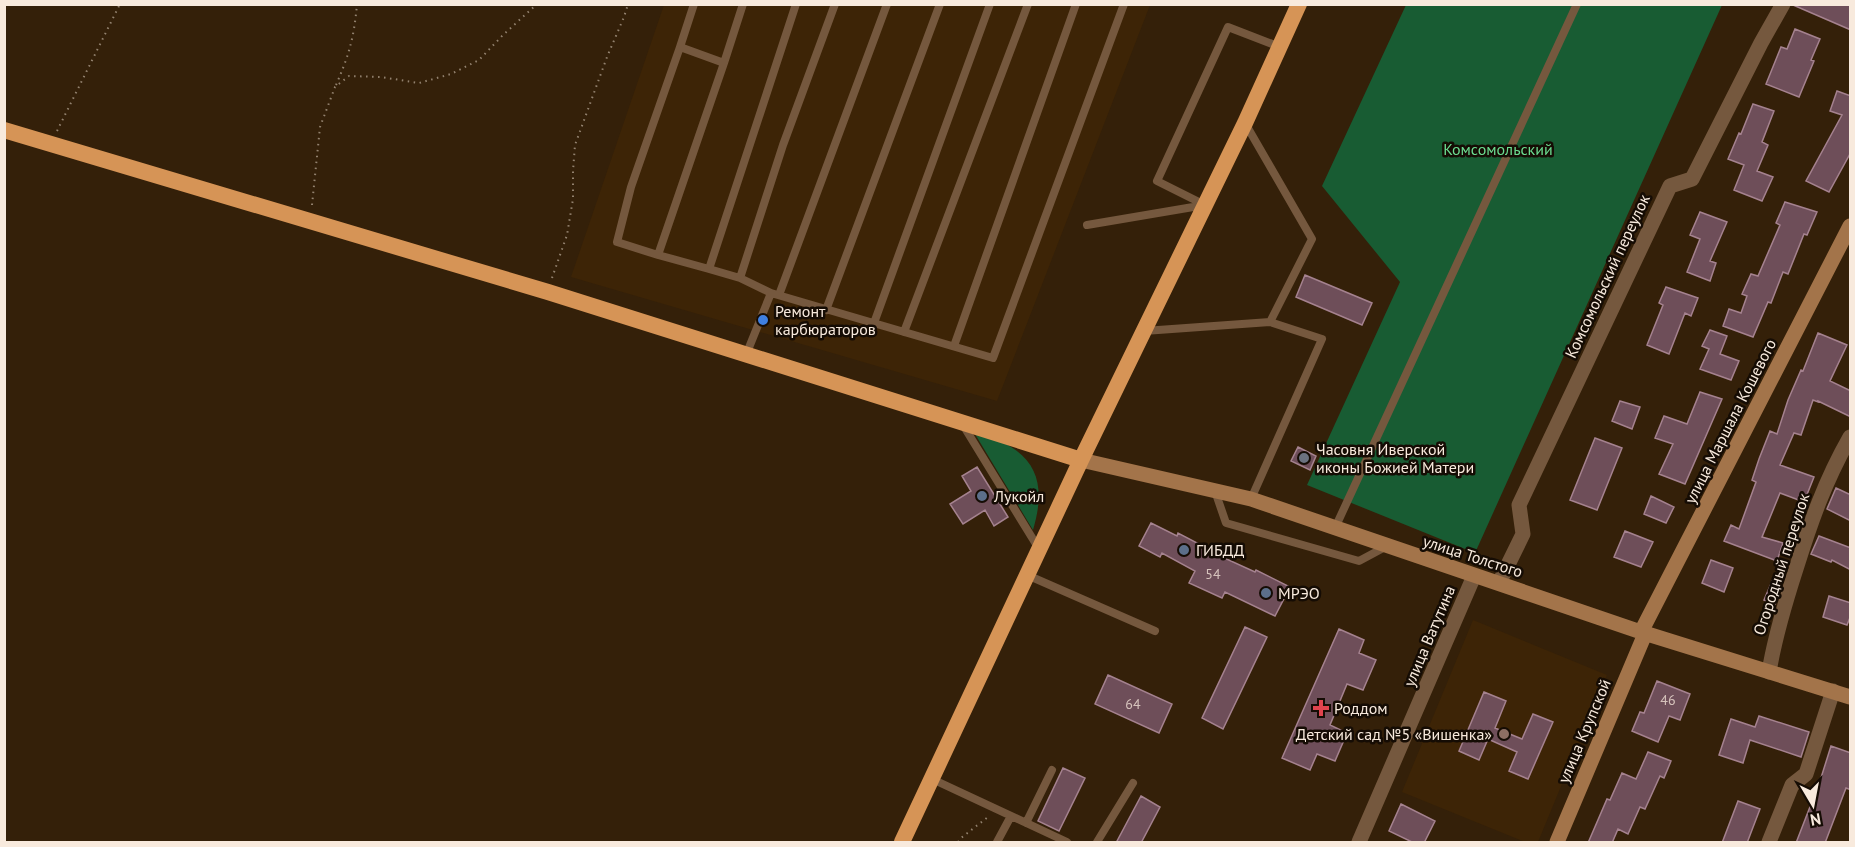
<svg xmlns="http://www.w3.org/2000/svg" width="1855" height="847" viewBox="0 0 1855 847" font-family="'PT Sans',sans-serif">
<rect width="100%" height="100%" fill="#342009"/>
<path fill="#3d2406" d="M664 5H1150L997 401 571 277Z
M1473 620 1607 675 1538 842H1525L1402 792Z"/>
<path fill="#185c33" d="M1406 5H1722L1475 553 1307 485 1400 282 1322 186Z
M975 434C984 436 994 438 1002 442 1042 461 1044 493 1033 530Z"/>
<path fill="#6e4e59" stroke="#a5828f" stroke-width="1.5" d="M1793 4H1851V30L1793 5Z
M1795 29 1820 39 1811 60 1814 61 1799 97 1766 84 1781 47 1787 49Z
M1837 91 1851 96V152L1829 192 1806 181 1842 115 1830 111Z
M1753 104 1774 111 1762 142 1768 145 1757 171 1773 177 1762 201 1734 190 1744 165 1728 159 1739 133 1741 134Z
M1785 202 1817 212 1807 235 1804 234 1788 274 1783 272 1771 303 1768 302 1753 337 1723 326 1729 309 1741 313 1747 296 1742 294 1751 274 1758 276 1780 225 1776 223Z
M1700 212 1727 222 1710 261 1716 263 1710 281 1687 272 1700 239 1690 235Z
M1305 275 1372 303 1362 325 1296 297Z
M1666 287 1698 298 1691 316 1685 313 1669 354 1647 345 1663 305 1659 303Z
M1710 330 1727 336 1720 354 1739 361 1731 380 1700 369 1709 349 1702 346Z
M1818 333 1847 345 1830 381 1851 391V417L1818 401V402L1813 400 1801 435 1794 433 1780 465 1814 477 1804 502 1780 493 1762 537 1783 543 1777 561 1724 541 1731 525 1739 529 1756 482 1752 480 1759 459 1770 431 1777 434 1788 400 1801 370 1803 371Z
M1700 392 1722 399 1685 484 1659 474 1673 444 1655 438 1664 416 1687 424Z
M1620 401 1640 407 1632 429 1612 421Z
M1595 438 1622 448 1597 510 1570 500Z
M1298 447 1316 456 1310 470 1291 461Z
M977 467 1008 517 994 526 985 510 963 524 950 504 971 491 962 476Z
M1836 488 1851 495V521L1827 509Z
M1651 496 1674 507 1666 523 1644 514Z
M1151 523 1177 536 1178 533 1201 545 1200 547 1255 572 1256 570 1290 587 1275 616 1225 592 1222 598 1189 583 1195 571 1162 553 1160 557 1139 546Z
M1625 531 1653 542 1641 567 1614 557Z
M1819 536 1851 548V570L1832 560 1831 562 1811 554Z
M1711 560 1733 568 1724 592 1702 583Z
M1773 579 1782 582 1775 604 1764 600Z
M1829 596 1851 603V615L1847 625 1823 617Z
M1245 627 1267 637 1223 729 1202 718Z
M1339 629 1364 640 1359 653 1376 660 1363 690 1347 684 1330 725 1347 733 1335 761 1317 754 1310 770 1282 758Z
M1108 675 1172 704 1159 733 1095 704Z
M1657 681 1690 694 1680 720 1669 716 1658 742 1632 731 1640 712 1644 713Z
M1484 692 1506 701 1495 728 1522 739 1533 714 1553 722 1528 779 1509 771 1517 752 1488 739 1479 760 1459 751Z
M1759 716 1809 732 1801 757 1750 740 1743 763 1719 755 1731 719 1755 727Z
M1831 746 1851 753V790L1846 788 1825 843H1796L1820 781Z
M1648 752 1671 761 1664 778 1660 776 1645 809 1640 807 1628 834 1618 829 1612 843H1588L1607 799 1610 800 1622 773 1636 779Z
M1063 768 1085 778 1059 831 1038 821Z
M1141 796 1160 807 1141 843H1116Z
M1738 801 1760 809 1747 843H1722Z
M1401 804 1435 821 1424 843H1414L1389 831Z"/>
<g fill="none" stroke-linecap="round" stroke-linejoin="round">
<path stroke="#93826f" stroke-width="2" stroke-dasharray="1.5 4.5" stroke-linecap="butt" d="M336 85C349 55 354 38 357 4
M57 131 120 4
M312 205 320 127 335 87 349 76 381 77 419 83 451 74 479 60 503 35 537 4
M552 278 567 235 573 199V171L575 145 607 57 624 17 628 4
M958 842 961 838 988 817"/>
<path stroke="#75583e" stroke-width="8" d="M694 4 680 47 724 63 743 4
M835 4 783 145 740 278 771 293 993 358 1124 4
M680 47 631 187 617 242 658 255 724 63
M1205 205 1157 181 1228 27 1280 47
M1087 225 1205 205
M658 255 709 269 796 4
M709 269 740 278
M779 295 887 4
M826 310 940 4
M874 323 990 4
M1144 331 1270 322 1312 239 1245 123
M904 332 1028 4
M954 346 1076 4
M746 355 771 293
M963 425 1039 549
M1215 491 1226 523 1359 561 1387 546
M1251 499 1322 339 1270 322
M1335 528 1577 4
M1027 575 1155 631
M932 779 1067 842
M1026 823 1052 770
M997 842 1011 816
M1097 842 1133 783"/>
<path stroke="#75583e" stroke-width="15" d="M1499 583 1523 534 1519 505 1670 186 1692 179 1761 43 1783 4
M1769 672C1775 636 1785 603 1796 569 1811 521 1825 481 1850 437
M1359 842 1474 576
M1769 842 1792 785 1806 774 1833 691"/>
<path stroke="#a3744a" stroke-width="15" d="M1081 460 1251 499 1641 632 1850 697
M1641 632 1850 226
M1557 842 1645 634"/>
<path stroke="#d69456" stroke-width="16" d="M4 130 548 292 1081 460
M902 842 1081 460 1245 123 1299 4"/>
</g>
<circle fill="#3f7fe0" stroke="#150c04" stroke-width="2" cx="763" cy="320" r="6"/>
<circle fill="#6b7280" stroke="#150c04" stroke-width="2" cx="1304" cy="458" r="6"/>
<g fill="#5c6f8a" stroke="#150c04" stroke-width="2">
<circle cx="982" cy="496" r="6"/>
<circle cx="1184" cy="550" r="6"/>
<circle cx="1266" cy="593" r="6"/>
</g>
<path fill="#e0444e" stroke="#150c04" stroke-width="2" d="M1318 699h6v6h6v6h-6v6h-6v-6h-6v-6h6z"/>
<circle fill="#8d6e63" stroke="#150c04" stroke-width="2" cx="1504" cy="734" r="6"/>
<g text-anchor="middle" stroke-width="5" stroke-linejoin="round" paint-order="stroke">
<g font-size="14" fill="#d6c3bc">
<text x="1213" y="579">54</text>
<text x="1668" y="705">46</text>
<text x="1133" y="709">64</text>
</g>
<g font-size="16" fill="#6bdd91" stroke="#150c04">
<text x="1498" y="155">Комсомольский</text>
</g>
<g font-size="16" fill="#f8eadd" stroke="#150c04">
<text transform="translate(1607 276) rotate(-65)" y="6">Комсомольский переулок</text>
<text transform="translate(1730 421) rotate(-63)" y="6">улица Маршала Кошевого</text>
<text transform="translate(1473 556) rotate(18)" y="6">улица Толстого</text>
<text transform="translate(1781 564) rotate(-72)" y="6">Огородный переулок</text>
<text transform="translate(1429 636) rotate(-67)" y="6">улица Ватутина</text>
<text transform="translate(1584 731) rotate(-67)" y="6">улица Крупской</text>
</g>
<g font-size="16" fill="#f8eadd" stroke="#150c04" text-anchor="start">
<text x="775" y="317">Ремонт<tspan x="775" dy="18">карбюраторов</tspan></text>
<text x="1316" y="455">Часовня Иверской<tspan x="1316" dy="18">иконы Божией Матери</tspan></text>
<text x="994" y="502">Лукойл</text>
<text x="1196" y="556">ГИБДД</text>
<text x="1278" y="599">МРЭО</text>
<text x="1334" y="714">Роддом</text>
<text x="1492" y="740" text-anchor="end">Детский сад №5 «Вишенка»</text>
</g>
</g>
<rect width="1855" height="847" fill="none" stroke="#f8eadd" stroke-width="12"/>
<g transform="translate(1813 805) rotate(170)" stroke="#150c04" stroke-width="4.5" paint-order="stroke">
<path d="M0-4.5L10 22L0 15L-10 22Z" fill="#f8eadd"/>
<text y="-9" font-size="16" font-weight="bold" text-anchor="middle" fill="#f8eadd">N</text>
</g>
</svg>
